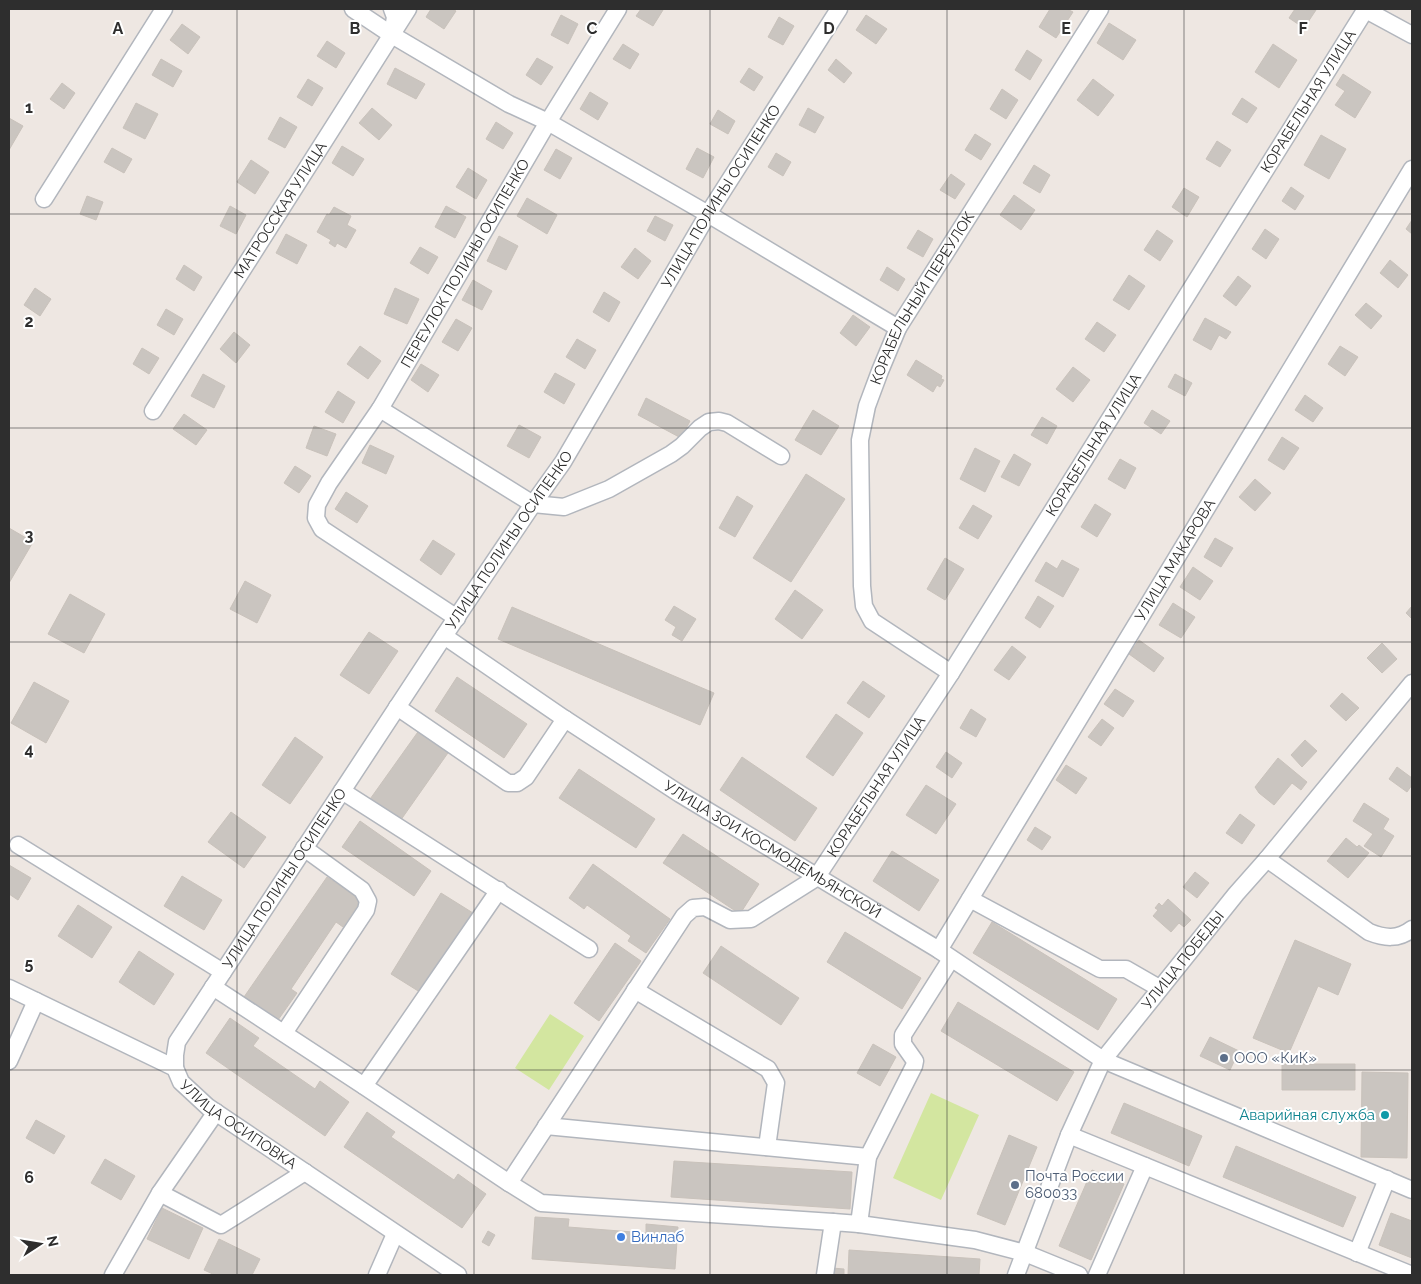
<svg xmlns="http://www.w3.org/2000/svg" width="1421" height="1284" viewBox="0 0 1421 1284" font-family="Raleway,sans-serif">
<rect width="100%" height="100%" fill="#eee7e2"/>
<path fill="#d3e6a0" d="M550 1014 584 1036 549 1090 515 1068Z
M931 1093 979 1115 941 1200 893 1178Z"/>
<path fill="#cac5c0" stroke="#c9c2bb" d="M431 9H452L456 11 444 29 426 17Z
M641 9H660L663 10 653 26 636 16Z
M1050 9H1067L1073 12 1056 38 1039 27Z
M1295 9 1316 10 1304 28 1289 18Z
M561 15 578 24 568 44 551 35Z
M866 15 887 29 876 44 856 30Z
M779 17 794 26 783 45 768 37Z
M1109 23 1136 40 1123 60 1097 43Z
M182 24 200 37 188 54 170 40Z
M327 41 345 53 336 68 317 56Z
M623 44 639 54 630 69 613 59Z
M1273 44 1297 60 1279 88 1255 72Z
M1027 50 1042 60 1030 80 1015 70Z
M537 58 553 67 541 85 526 75Z
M161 59 182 71 173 87 152 75Z
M836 59 852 73 844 83 828 70Z
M395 68 425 84 416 99 387 84Z
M749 68 763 77 754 91 740 82Z
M1343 74 1371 92 1355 118 1335 105 1345 91 1336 85Z
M308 79 323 88 312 106 297 97Z
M1093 79 1114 95 1098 116 1077 100Z
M62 83 75 93 64 109 50 99Z
M1002 89 1018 100 1006 119 990 109Z
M590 92 608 103 598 120 580 109Z
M1242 98 1257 108 1247 123 1232 114Z
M136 103 158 114 145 139 123 128Z
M372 108 392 125 379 140 359 123Z
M808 108 824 117 815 133 799 125Z
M718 110 735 121 728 134 710 124Z
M280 117 297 127 285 148 268 139Z
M9 118 23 126 9 150Z
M496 122 513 133 503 149 486 139Z
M975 134 991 144 981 160 965 150Z
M1321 135 1346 149 1329 179 1304 165Z
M1217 141 1231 150 1220 167 1206 159Z
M342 146 364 159 353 176 332 163Z
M112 148 132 159 124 173 104 162Z
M697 148 714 157 703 178 686 169Z
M556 149 572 158 560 179 544 170Z
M776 153 791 162 783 176 768 167Z
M251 160 269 172 255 194 237 182Z
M1034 165 1050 175 1040 193 1023 183Z
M468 168 487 180 476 199 456 187Z
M951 174 965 184 955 199 940 190Z
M1291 187 1304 196 1295 210 1282 201Z
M1184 188 1199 197 1187 217 1172 207Z
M1014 195 1035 210 1021 230 1000 215Z
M87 196 103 202 96 220 80 214Z
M527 198 557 215 547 234 517 216Z
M230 206 246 215 236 234 220 226Z
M446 206 466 217 455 238 435 227Z
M334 207 351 216 347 225 356 230 346 248 337 243 335 247 329 243 331 240 317 232 327 214 329 215Z
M655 216 673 225 665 241 647 231Z
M1412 220V234L1406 229Z
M1265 229 1279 239 1266 259 1252 249Z
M918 230 933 239 923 257 907 248Z
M1157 230 1173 241 1160 261 1144 250Z
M286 234 307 245 297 264 276 253Z
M499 236 518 246 506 270 487 261Z
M420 247 438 257 428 274 410 263Z
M635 248 651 261 638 279 621 267Z
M1390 260 1408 275 1398 288 1380 273Z
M184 265 202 277 194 291 176 279Z
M887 267 905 279 898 291 880 280Z
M1129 275 1145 286 1129 310 1113 300Z
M1238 276 1251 286 1236 306 1223 296Z
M473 280 492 291 482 310 462 300Z
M35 288 51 299 40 316 24 305Z
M395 288 419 299 407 324 384 314Z
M604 292 620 302 609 322 593 312Z
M1366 303 1382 316 1371 329 1355 315Z
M166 309 183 319 174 335 157 325Z
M853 315 870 327 856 346 840 333Z
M1205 318 1231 332 1226 339 1219 335 1211 350 1193 340Z
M456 319 472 328 458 351 442 342Z
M1097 322 1116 335 1104 352 1085 339Z
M234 332 250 345 236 363 220 349Z
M577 339 596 350 585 369 566 357Z
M360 346 381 361 368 379 347 364Z
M1340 346 1358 357 1345 376 1328 364Z
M142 348 159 358 149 374 133 364Z
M916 360 942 376 941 379 944 380 940 387 937 385 933 392 907 375Z
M421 364 439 375 428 392 411 380Z
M1073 367 1090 380 1073 402 1056 389Z
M555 373 575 384 564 404 544 392Z
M203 374 225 386 214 408 191 396Z
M1175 374 1192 383 1185 396 1168 387Z
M338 391 355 402 343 423 325 412Z
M1305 395 1323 408 1313 422 1295 410Z
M646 398 690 421 681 438 638 415Z
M813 410 839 426 821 455 795 440Z
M1152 410 1170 421 1161 434 1144 423Z
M184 414 207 430 196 445 173 429Z
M1042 417 1057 426 1047 444 1031 435Z
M519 425 541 437 529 458 507 446Z
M314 426 336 434 327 456 306 448Z
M1282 437 1299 448 1284 470 1268 460Z
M370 445 394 456 386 474 362 463Z
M975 448 1000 461 985 492 960 479Z
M1014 454 1031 464 1019 486 1001 477Z
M1120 459 1136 468 1125 489 1108 479Z
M295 466 311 476 299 493 284 483Z
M806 474 845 499 791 582 753 558Z
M1255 479 1271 493 1255 511 1239 497Z
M346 492 368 506 357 523 335 509Z
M737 496 753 506 735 537 719 528Z
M1095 504 1111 514 1097 537 1081 527Z
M973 505 992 516 978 539 959 528Z
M9 528 33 542 9 583Z
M1215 538 1233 548 1221 567 1204 557Z
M433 540 455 554 441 575 420 560Z
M945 558 964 569 945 600 927 589Z
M1062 560 1079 569 1063 597 1035 581 1046 562 1057 569Z
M1193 567 1213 581 1200 600 1180 587Z
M245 581 271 595 257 623 230 609Z
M795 590 823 610 802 639 775 619Z
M70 594 105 614 84 653 48 634Z
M1038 596 1054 606 1040 628 1025 618Z
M1173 603 1195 617 1181 638 1159 625Z
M674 606 696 619 682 641 672 635 676 627 665 620Z
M1412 606V619L1406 613Z
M512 607 714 693 700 725 498 639Z
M369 632 398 651 369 694 340 675Z
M1139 640 1164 658 1154 672 1129 654Z
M1382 643 1397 659 1382 673 1367 658Z
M1012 646 1026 657 1009 680 994 670Z
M457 677 527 724 504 758 435 711Z
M863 681 885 696 869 718 847 703Z
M34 682 69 701 46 743 11 723Z
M1115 689 1134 701 1123 717 1104 704Z
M1342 693 1359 708 1346 721 1330 706Z
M971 709 986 719 976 737 960 728Z
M836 714 863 733 833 776 806 757Z
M1102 719 1114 728 1101 746 1088 737Z
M420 729 450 750 398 824 368 802Z
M295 737 323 757 290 804 262 785Z
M1305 740 1317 751 1302 767 1291 755Z
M946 752 962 763 952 778 936 767Z
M742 757 817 808 795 841 720 790Z
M1278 758 1307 782 1301 790 1292 783 1274 805 1259 793 1255 787Z
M1066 765 1087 778 1076 794 1056 780Z
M1397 767 1412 778V785L1407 792 1389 779Z
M579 769 655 819 636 848 559 798Z
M926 785 956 804 936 834 906 815Z
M1364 803 1389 819 1383 829 1394 836 1381 857 1364 846 1373 834 1353 821Z
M231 812 266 837 244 868 208 842Z
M1240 814 1255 825 1242 844 1226 833Z
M360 821 431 871 414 896 342 847Z
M1035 827 1051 837 1042 850 1027 840Z
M683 834 759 884 740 914 663 863Z
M1346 838 1357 847 1359 845 1369 853 1348 878 1327 861Z
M892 851 939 880 919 911 873 881Z
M593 864 670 919 646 953 628 941 631 936 587 905 584 909 569 898Z
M9 865 31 878 18 900 9 894Z
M1195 872 1209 883 1197 898 1183 887Z
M182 876 222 900 204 930 164 906Z
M327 877 361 900 343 927 336 922 291 989 297 993 278 1020 244 997Z
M441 893 473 913 423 994 391 974Z
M1168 899 1191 920 1184 927 1179 923 1171 932 1153 916 1158 910 1155 908 1159 903 1162 906Z
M78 905 112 927 92 958 58 936Z
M992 922 1117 999 1098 1030 973 953Z
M845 932 921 978 902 1009 827 962Z
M1295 940 1351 964 1338 995 1318 986 1289 1053 1253 1038Z
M615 943 641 961 599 1021 574 1003Z
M721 946 799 998 781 1025 703 973Z
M139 951 174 974 154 1005 119 982Z
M958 1002 1074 1072 1057 1101 941 1031Z
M230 1018 259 1038 253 1046 315 1089 320 1081 349 1102 325 1136 206 1053Z
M1210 1037 1239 1051 1230 1070 1200 1056Z
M873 1044 896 1057 880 1086 857 1073Z
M1282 1064H1355V1090H1282Z
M1362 1072 1408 1073 1407 1158 1361 1157Z
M1124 1103 1202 1136 1189 1166 1111 1133Z
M367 1112 395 1132 391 1137 454 1180 458 1174 486 1194 462 1228 344 1147Z
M36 1120 65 1136 54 1154 26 1138Z
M1009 1135 1037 1147 1005 1225 977 1214Z
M1236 1146 1356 1197 1343 1227 1223 1177Z
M105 1159 135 1176 121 1200 91 1183Z
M674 1161 852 1172 850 1209 671 1197Z
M1092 1170 1124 1184 1091 1260 1059 1246Z
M162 1208 203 1228 189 1259 147 1239Z
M1391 1213 1412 1221V1258L1379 1245Z
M535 1217 569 1219 568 1227 646 1233V1224L678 1227 675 1269 532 1259Z
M488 1231 495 1235 489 1246 482 1242Z
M219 1239 260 1259 252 1275H215L204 1270Z
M849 1250 980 1259 979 1275H848Z
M832 1268 844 1269V1275H831Z"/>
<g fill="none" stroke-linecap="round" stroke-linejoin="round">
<g stroke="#b2b6bd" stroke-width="19">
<g id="minor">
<path d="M353 9 392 35"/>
<path d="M392 9 395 17 392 35 509 104 548 122 708 214 898 328"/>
<path d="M1364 9 1412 35"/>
<path d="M44 199 164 9"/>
<path d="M380 409 533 504 564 507 609 489 671 454 682 446 700 428 709 422 719 421 727 423 781 456"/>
<path id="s1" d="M153 411 408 9"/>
<path id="s2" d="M457 618 322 529 316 518 317 505 329 483 380 409 548 122 618 9"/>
<path id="s3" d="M444 636 565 719 680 794 939 950 1103 1060 1412 1190"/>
<path id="s4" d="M951 673 872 621 864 606 862 586 860 440 867 406 880 371 898 328 1100 9"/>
<path d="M397 707 508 783H517L526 777 565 719"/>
<path d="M342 791 589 949"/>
<path d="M18 845 223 972"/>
<path d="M1267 859 1369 932C1384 938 1398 940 1412 929"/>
<path d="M970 899 1100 969H1126L1159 988"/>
<path id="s5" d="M939 950 1412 169"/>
<path id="s6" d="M213 987 364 1086 509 1183 684 916 693 908 705 907 730 920 751 919 816 878 951 673 1366 9"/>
<path id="s7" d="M9 988 175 1068 181 1082 208 1107 458 1275"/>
<path d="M635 990 768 1069 776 1083 767 1147"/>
<path d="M284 1033 366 910 368 901 362 890 304 848"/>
<path d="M9 1061 36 1001"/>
<path id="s8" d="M175 1068V1055L177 1042 444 636 533 504 563 462 708 214 839 9"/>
<path d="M364 1086 499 890"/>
<path d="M546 1126 868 1157"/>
<path d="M1069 1135 1412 1275"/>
<path d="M509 1183 541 1203 833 1222"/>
<path d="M160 1193 221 1225 305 1172"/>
<path d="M859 1224 975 1240 1025 1253 1079 1275"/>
<path d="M1357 1253 1387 1179"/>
<path d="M113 1275 160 1193 216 1112"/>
<path d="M377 1275 395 1234"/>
<path d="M825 1275 833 1222 859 1224 868 1157 914 1066 915 1061 903 1044V1035L951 959"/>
<path id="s9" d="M1016 1275 1069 1135 1103 1060 1236 894 1267 859 1412 683"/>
<path d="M1097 1275 1145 1166"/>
</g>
</g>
<use href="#minor" stroke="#fff" stroke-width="16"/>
</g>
<path fill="none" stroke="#2e2e2e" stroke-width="1" stroke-opacity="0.55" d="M237 9V1275M474 9V1275M710 9V1275M947 9V1275M1184 9V1275M9 214H1412M9 428H1412M9 642H1412M9 856H1412M9 1070H1412"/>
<g fill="#5c6f8a" stroke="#fff" stroke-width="2">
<circle cx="1224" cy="1058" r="5"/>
<circle cx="1015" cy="1185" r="5"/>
</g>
<circle fill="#0f9aa8" stroke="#fff" stroke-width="2" cx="1385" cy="1115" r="5"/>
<circle fill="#3f7fe0" stroke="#fff" stroke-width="2" cx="621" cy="1237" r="5"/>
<g text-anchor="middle" stroke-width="4" stroke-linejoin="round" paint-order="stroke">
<g font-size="15" fill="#2e2e2e" stroke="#fff">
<text dy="5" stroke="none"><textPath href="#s6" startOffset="1744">КОРАБЕЛЬНАЯ УЛИЦА</textPath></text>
<text dy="5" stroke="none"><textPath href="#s8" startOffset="1032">УЛИЦА ПОЛИНЫ ОСИПЕНКО</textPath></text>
<text dy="5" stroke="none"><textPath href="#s1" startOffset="238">МАТРОССКАЯ УЛИЦА</textPath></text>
<text dy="5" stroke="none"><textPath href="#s2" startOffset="471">ПЕРЕУЛОК ПОЛИНЫ ОСИПЕНКО</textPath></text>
<text dy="5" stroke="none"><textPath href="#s4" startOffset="434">КОРАБЕЛЬНЫЙ ПЕРЕУЛОК</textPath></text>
<text dy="5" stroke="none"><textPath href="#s6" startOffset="1339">КОРАБЕЛЬНАЯ УЛИЦА</textPath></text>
<text dy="5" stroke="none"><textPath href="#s8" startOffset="628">УЛИЦА ПОЛИНЫ ОСИПЕНКО</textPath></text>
<text dy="5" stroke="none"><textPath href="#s5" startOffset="456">УЛИЦА МАКАРОВА</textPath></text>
<text dy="5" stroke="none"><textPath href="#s6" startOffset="934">КОРАБЕЛЬНАЯ УЛИЦА</textPath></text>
<text dy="5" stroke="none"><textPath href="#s3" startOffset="392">УЛИЦА ЗОИ КОСМОДЕМЬЯНСКОЙ</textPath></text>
<text dy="5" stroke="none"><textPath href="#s8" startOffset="222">УЛИЦА ПОЛИНЫ ОСИПЕНКО</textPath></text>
<text dy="5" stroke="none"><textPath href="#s9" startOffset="360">УЛИЦА ПОБЕДЫ</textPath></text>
<text dy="5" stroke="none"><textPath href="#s7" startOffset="271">УЛИЦА ОСИПОВКА</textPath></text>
</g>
<g font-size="15" fill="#4e5e75" stroke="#fff" text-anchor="start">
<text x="1234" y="1063">ООО «КиК»</text>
<text x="1025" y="1181">Почта России<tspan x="1025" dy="17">680033</tspan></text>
</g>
<g font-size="15" fill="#0d838f" stroke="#fff" text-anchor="end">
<text x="1375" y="1120">Аварийная служба</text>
</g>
<g font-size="15" fill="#366cbe" stroke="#fff" text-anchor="start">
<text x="631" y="1242">Винлаб</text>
</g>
</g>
<g font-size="16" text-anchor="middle" font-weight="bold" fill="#2e2e2e" stroke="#fff" stroke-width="4" stroke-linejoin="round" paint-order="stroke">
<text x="118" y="34">A</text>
<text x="355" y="34">B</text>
<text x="592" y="34">C</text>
<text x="829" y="34">D</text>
<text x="1066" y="34">E</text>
<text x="1303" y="34">F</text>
<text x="29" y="113">1</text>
<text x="29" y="327">2</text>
<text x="29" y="541">3</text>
<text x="29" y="755">4</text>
<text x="29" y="969">5</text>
<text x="29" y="1183">6</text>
</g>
<rect width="1421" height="1284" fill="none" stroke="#2e2e2e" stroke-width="20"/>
<g transform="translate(40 1244) rotate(78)" stroke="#ffffff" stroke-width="4" paint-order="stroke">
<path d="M0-4L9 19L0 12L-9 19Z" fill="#2e2e2e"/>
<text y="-8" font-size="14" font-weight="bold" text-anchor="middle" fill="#2e2e2e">N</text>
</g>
</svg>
